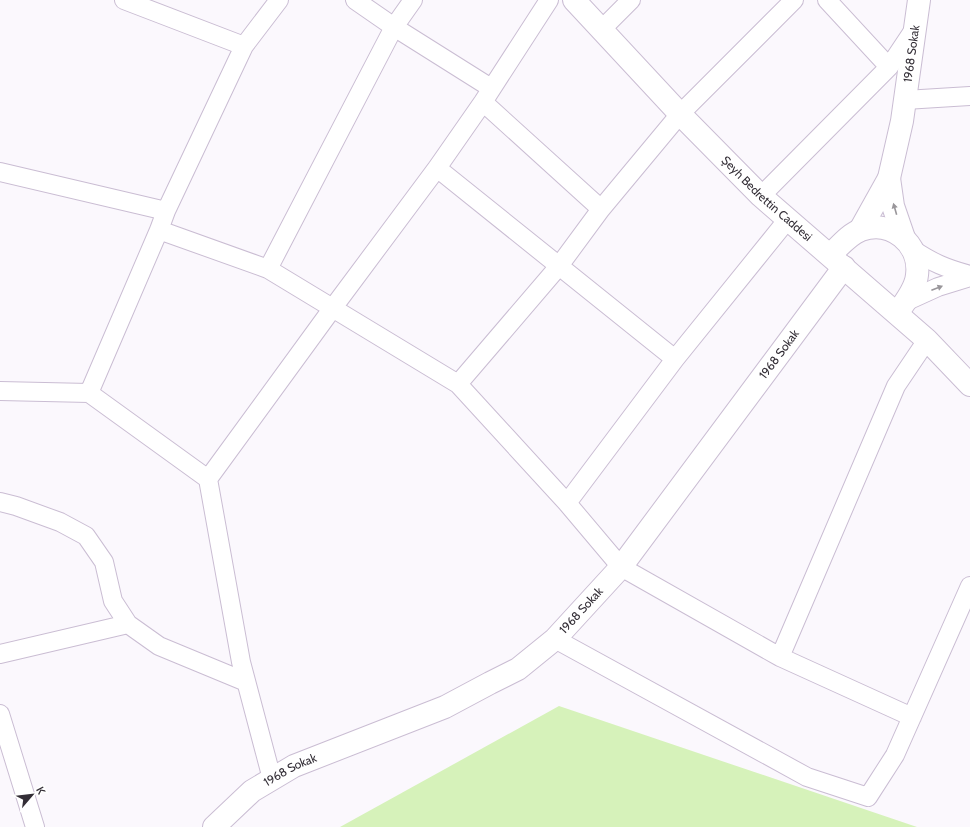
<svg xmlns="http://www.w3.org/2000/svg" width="970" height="827" viewBox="0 0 970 827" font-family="Cabin,sans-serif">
<rect width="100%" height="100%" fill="#fbf8fd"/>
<path fill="#d6f2ba" d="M559 706 917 827H340Z"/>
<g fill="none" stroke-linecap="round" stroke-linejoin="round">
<g stroke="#cabdd3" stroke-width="20">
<path id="minor" d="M124 0 244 46
M355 0 394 27 491 88
M827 0 889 67
M601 30 631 0
M905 100 970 96
M483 102 601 209
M437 168 675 359
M0 172 166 211
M761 196 889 67 915 28
M159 230 268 269 458 384 567 503 621 567 780 657 912 717
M912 249C933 263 945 268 970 275
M268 269 394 27 413 0
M905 302 938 287 970 277
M458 384 559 266 601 209 680 114 794 0
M0 391 89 393 208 479
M89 393 159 230 166 211 244 46 279 0
M0 502 16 506 60 522 86 536 104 562 113 601 128 624 159 646 246 682
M567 503 675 359 788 219
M555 639 807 777 868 797 895 755 970 586
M0 654 128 624
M780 657 896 386 927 340
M0 714 35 827
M272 779 241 662 208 479 332 309 437 168 483 102 549 0"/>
</g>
<g stroke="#cabdd3" stroke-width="24">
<g id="tertiary">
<path d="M889 178 893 206 904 238"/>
<path id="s1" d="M860 230 889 178 902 121 919 0"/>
<path d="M830 255C839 247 849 234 861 230 891 219 921 244 917 275 916 287 904 304 897 313"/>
<path id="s2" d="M214 827 252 791 294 766 445 707 490 683 518 669 555 639 621 567 844 267"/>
</g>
</g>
<g stroke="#cabdd3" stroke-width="24">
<g id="secondary">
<path id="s3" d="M574 0 680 114 761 196 927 340 970 385"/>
</g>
</g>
<use href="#minor" stroke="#fff" stroke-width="18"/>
<use href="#tertiary" stroke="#fff" stroke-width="22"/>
<use href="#secondary" stroke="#fff" stroke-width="22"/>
</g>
<defs><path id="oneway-solid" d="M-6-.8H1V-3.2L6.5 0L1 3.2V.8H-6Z"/></defs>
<g fill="#99969a">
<use href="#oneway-solid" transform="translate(895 209) rotate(-106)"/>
<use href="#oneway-solid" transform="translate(937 288) rotate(-21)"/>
</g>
<g text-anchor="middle" stroke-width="3" stroke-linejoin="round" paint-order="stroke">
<g font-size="12" fill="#332e36" stroke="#fff">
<text dy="4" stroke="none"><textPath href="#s1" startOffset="186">1968 Sokak</textPath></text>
<text dy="4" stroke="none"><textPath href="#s3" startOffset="277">Şeyh Bedrettin Caddesi</textPath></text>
<text dy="4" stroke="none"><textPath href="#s2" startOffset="756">1968 Sokak</textPath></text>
<text dy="4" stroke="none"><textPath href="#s2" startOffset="432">1968 Sokak</textPath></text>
<text dy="4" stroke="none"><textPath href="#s2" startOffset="96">1968 Sokak</textPath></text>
</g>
</g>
<g transform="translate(32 795) rotate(62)" stroke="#ffffff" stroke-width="3" paint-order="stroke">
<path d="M0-3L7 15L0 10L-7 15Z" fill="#332e36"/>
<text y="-6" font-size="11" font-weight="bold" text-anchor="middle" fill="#332e36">K</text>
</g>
</svg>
